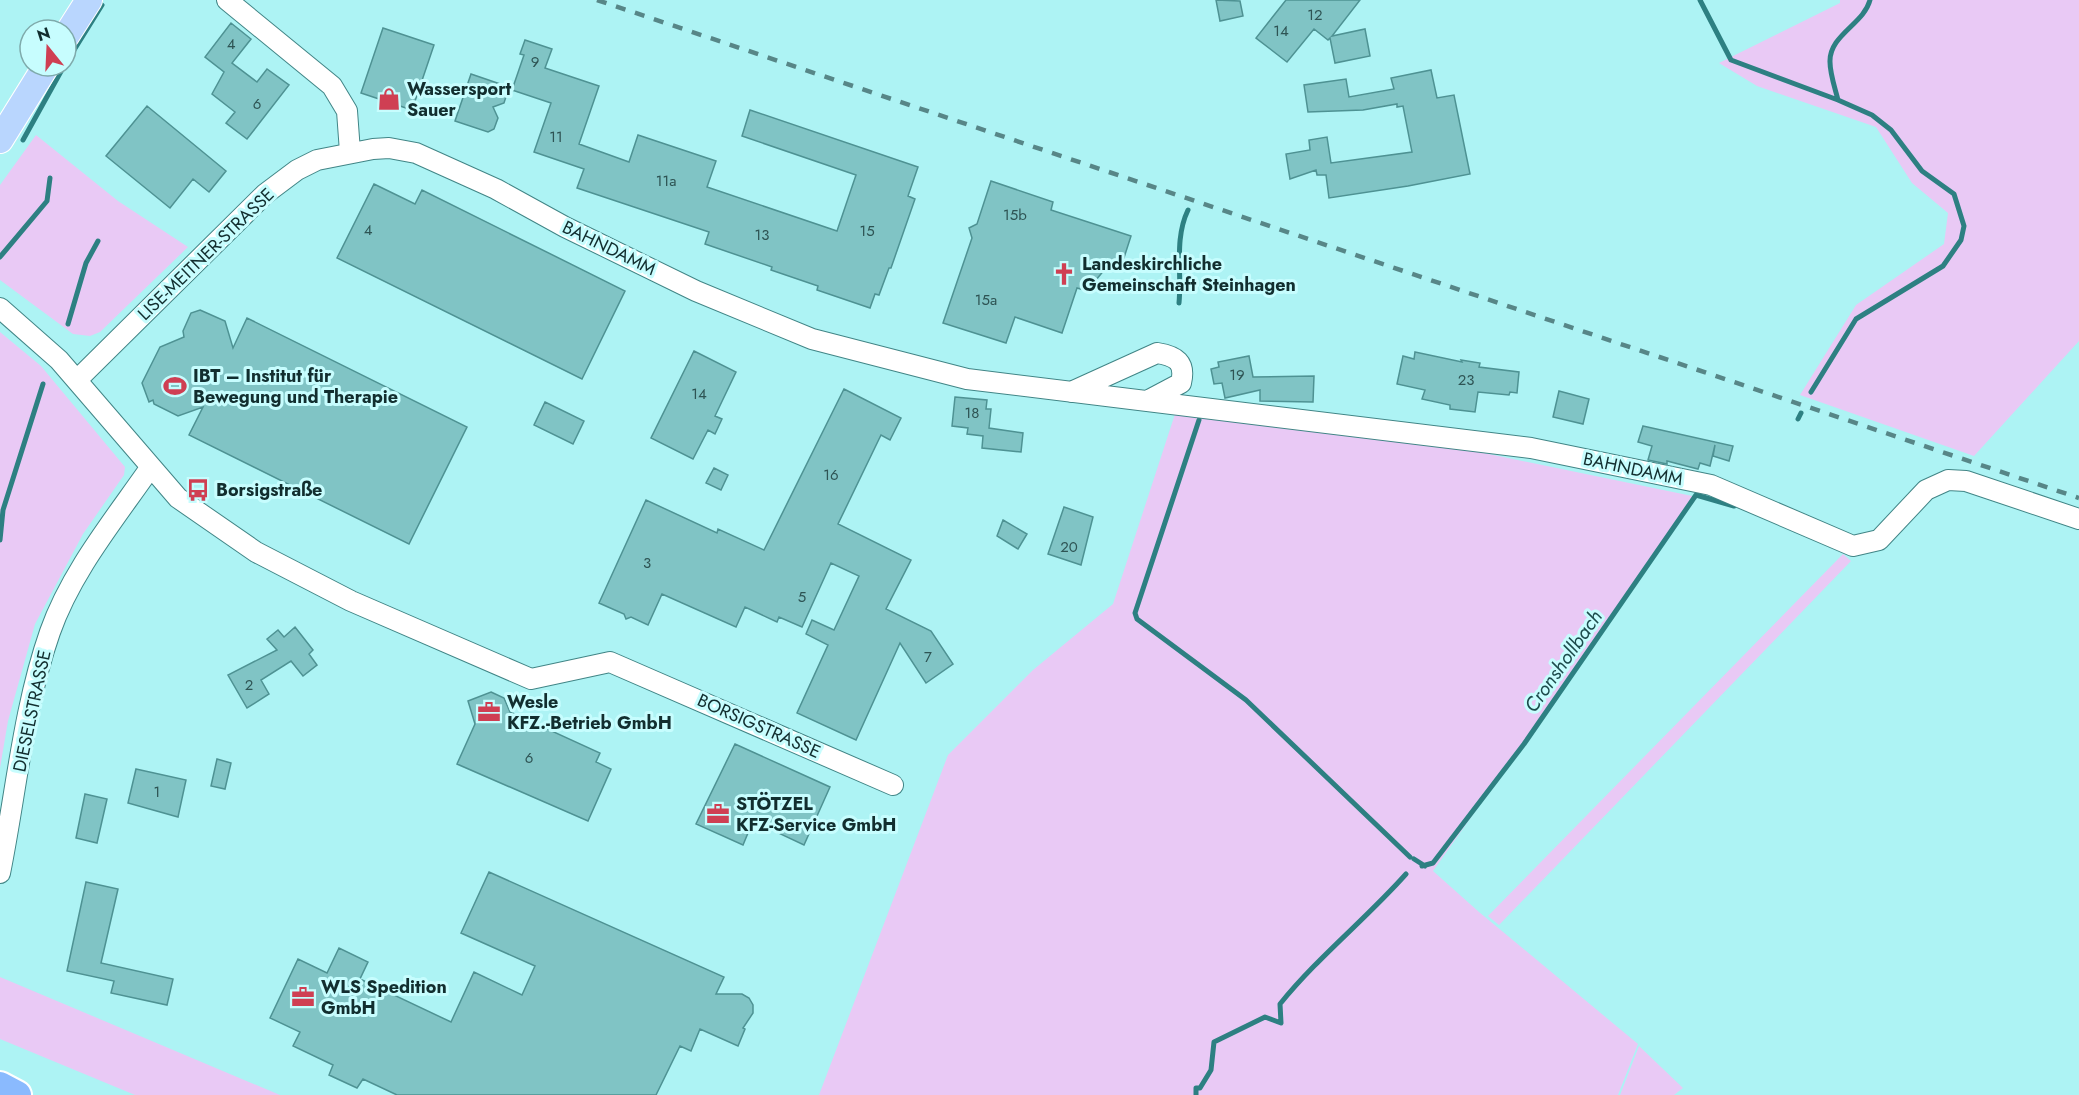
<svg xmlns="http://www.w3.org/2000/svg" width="2079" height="1095" viewBox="0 0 2079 1095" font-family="Jost,sans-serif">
<rect width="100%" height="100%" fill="#adf3f4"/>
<path fill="#e9c9f5" d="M1840 0H2079V341L1974 456 1800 395 1856 305 1944 244 1948 213 1912 183 1876 127 1757 86 1719 63 1840 3Z
M36 135 118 201 188 247 100 332 90 336 73 334 0 280V185Z
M0 332 41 366 125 467 124 475 83 534 35 624 8 721 0 768Z
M1175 414 1460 448 1697 497 1433 871 1479 912 1638 1044 1618 1095H819L948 755 1033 670 1113 604Z
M1843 554 1851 561 1499 925 1488 916Z
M0 977 280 1095H135L0 1039Z
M1639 1046 1683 1088 1674 1095H1620Z"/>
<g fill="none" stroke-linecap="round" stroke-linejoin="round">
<path stroke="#2d8082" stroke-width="5" d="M1700 0 1731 60 1838 100
M66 63 102 5
M23 140 64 66
M0 257 47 201 50 178
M1179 303C1182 272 1174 239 1188 210
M68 324 86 263 98 241
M1811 392 1856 319 1943 266 1961 240 1964 226 1954 194 1922 171 1891 130 1872 115 1838 100C1835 88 1830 74 1830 62 1829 35 1864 24 1870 0
M1798 419 1801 413
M1199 420 1135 613 1137 619 1246 700 1410 857
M0 540 3 510 43 384
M1414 859 1425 866
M1422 866 1433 863 1524 744 1696 495 1734 506
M1196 1095V1088H1200L1211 1070 1214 1042 1265 1017 1281 1023 1280 1004C1318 957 1366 919 1406 874"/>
</g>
<path fill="#80c4c5" stroke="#4e9293" stroke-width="1.5" d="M1216 0 1240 1 1243 16 1220 21Z
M1286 0H1360L1332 36 1365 29 1370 56 1335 63 1330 38 1328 40 1314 29 1287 62 1256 38Z
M231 23 251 39 232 63 257 82 267 69 289 85 247 139 226 123 235 112 212 94 224 72 205 57Z
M383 28 434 45 412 110 361 93Z
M525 40 552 49 545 68 599 86 579 144 629 162 638 135 716 161 707 187 837 231 856 175 742 136 750 110 918 167 908 196 915 199 891 268H889L879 295 875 294 870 308 817 290 818 286 771 270 772 267 705 244 709 232 577 188 584 169 534 152 551 103 512 90 524 55 520 54Z
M1431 70 1437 98 1454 95 1470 174 1408 186 1329 198 1326 175H1317L1316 170 1290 179 1286 154 1310 150 1309 140 1327 137 1331 163 1412 152 1403 106 1397 107V104L1363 110 1308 112 1304 85 1346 79 1349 97 1394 89 1391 78Z
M471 74 509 87 504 103 493 107 498 118 494 129 488 132 455 121Z
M147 106 226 171 209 192 193 179 170 208 106 156Z
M991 181 1053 202 1051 210 1131 236 1121 267 1110 263 1087 291 1077 288 1062 333 1015 317 1006 343 943 323 972 238 969 228 977 224Z
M374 184 415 204 422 190 625 291 582 379 337 258Z
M200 310 225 321 233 348 247 318 467 427 409 544 189 435 203 407 178 416 154 404 153 400 149 402 142 383 160 347 184 337 183 331 191 313Z
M694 351 736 372 715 416 722 419 715 434 708 430 693 459 651 438Z
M1415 352 1462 362 1461 360 1480 363 1479 367 1519 372 1517 393 1510 392 1509 395 1478 392 1475 412 1450 409V405L1422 399 1425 390 1397 384 1403 356 1414 359Z
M1249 356 1253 377 1314 376 1313 402 1260 401V390L1225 398 1222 383 1214 384 1211 369 1219 367 1218 362Z
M844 389 901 418 890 440 881 435 838 524 911 560 886 609 931 631 953 664 926 683 900 643 856 740 797 713 828 645 806 634 812 620 834 630 859 576 831 563 802 627 779 617 777 622 745 607 736 627 662 594 648 625 631 617 626 619 624 614 599 603 646 500 717 533 718 529 764 550Z
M1559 391 1589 399 1583 424 1553 417Z
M955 397 987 400 986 409H991L989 428 1023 433 1021 452 982 448 983 436 967 434 968 428 952 426Z
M545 402 584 421 573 444 534 425Z
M1643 426 1733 446 1729 461 1713 456 1715 445 1710 466 1700 463 1698 469 1667 461V464L1648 460 1652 446 1638 442Z
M714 468 728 475 721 490 706 483Z
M1064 507 1093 517 1081 565 1048 554Z
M1003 520 1027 534 1018 549 997 536Z
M295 627 313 650 309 654 317 665 303 676 291 661 261 680 269 694 247 708 228 675 277 650 267 639 278 630 284 637Z
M491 692 504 698 510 712 600 753 596 762 611 769 588 821 457 764 475 724 468 701Z
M735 744 830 787 804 845 753 821 743 845 696 824Z
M217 759 231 763 225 789 211 786Z
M136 769 186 780 178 817 128 803Z
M85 794 107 799 97 843 76 838Z
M489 872 724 977 716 994H742L749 998 753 1005V1013L743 1028 745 1029 738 1046 700 1029 691 1051 680 1046 656 1095H397L363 1079 357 1088 329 1075 333 1065 293 1046 300 1032 270 1018 298 959 327 973 339 948 368 962 360 979 451 1022 474 972 522 995 535 966 461 933Z
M86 882 118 889 101 963 173 979 167 1005 111 993 114 981 67 971Z"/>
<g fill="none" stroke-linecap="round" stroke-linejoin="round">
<g stroke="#418586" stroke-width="22">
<path id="minor" d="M227 0 332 86 347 111 350 152
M0 308 59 360 178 498 256 552 351 601 531 679 610 662 893 785
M77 380 265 194 297 170 317 160 373 149 389 148 416 153 496 189 565 227 696 291 812 339 967 379 1531 448 1711 485 1853 546 1879 540 1926 490 1948 480 1966 481 2079 519
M1071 392 1157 353C1176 356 1186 362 1181 383L1147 401
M0 873C16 794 23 709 50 632 71 572 114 520 150 468"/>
</g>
<g stroke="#fff" stroke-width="28">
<path id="major" d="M66 36 89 0
M0 140 46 66"/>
</g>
<g stroke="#fff" stroke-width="32">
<path id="highway" d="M0 1086 17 1095"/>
</g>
<use href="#minor" stroke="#fff" stroke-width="20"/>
<use href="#major" stroke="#b9d6fe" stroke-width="26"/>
<use href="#highway" stroke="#8abafe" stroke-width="28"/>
<path stroke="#578687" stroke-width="4.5" stroke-dasharray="10 10" stroke-linecap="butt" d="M597 0 2079 498"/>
</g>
<defs>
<g id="shop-bare" transform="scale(1.8)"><path d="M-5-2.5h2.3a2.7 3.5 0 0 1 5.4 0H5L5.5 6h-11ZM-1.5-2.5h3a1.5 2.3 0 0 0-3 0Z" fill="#cf3f53" stroke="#c7fdfe" stroke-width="2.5" paint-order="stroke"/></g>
<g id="church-bare" transform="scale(1.8)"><path d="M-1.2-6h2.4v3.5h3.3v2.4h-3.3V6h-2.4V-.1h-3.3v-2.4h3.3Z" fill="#cf3f53" stroke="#c7fdfe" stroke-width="2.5" paint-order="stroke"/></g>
<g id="stadium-bare" transform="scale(1.8)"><path d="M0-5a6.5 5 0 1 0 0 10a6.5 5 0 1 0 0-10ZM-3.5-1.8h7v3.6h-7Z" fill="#cf3f53" stroke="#c7fdfe" stroke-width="2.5" paint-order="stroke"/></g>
<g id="bus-bare" transform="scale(1.8)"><path d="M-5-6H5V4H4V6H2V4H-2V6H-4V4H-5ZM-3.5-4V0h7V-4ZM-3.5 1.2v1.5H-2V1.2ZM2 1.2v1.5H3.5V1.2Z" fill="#cf3f53" stroke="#c7fdfe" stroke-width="2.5" paint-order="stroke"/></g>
<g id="office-bare" transform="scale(1.8)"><path d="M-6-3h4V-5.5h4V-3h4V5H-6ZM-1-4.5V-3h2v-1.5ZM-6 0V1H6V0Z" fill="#cf3f53" stroke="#c7fdfe" stroke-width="2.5" paint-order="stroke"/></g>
</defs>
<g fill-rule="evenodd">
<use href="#shop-bare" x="389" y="99"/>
<use href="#church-bare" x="1064" y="274"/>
<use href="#stadium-bare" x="175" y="386"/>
<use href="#bus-bare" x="198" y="490"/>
<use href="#office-bare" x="489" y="712"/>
<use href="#office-bare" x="718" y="814"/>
<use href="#office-bare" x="303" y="997"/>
</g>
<g text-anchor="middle" stroke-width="6" stroke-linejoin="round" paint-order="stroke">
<g font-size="15" fill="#2e5454">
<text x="1315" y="20">12</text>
<text x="1281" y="36">14</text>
<text x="231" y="49">4</text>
<text x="535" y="67">9</text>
<text x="257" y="109">6</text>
<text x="556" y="142">11</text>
<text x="666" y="186">11a</text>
<text x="1015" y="220">15b</text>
<text x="368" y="235">4</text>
<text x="867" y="236">15</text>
<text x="762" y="240">13</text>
<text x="986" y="305">15a</text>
<text x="1237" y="380">19</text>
<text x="1466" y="385">23</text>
<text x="699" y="399">14</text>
<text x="972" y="418">18</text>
<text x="831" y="480">16</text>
<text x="1069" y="552">20</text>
<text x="647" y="568">3</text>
<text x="802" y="602">5</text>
<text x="928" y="662">7</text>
<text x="249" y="690">2</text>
<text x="529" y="763">6</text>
<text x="157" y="797">1</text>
</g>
<g font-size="18" font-weight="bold" fill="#122e2f" stroke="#c7fdfe" text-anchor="start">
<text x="407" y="95">Wassersport<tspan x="407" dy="21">Sauer</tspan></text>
<text x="1082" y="270">Landeskirchliche<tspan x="1082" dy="21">Gemeinschaft Steinhagen</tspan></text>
<text x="193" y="382">IBT – Institut für<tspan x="193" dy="21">Bewegung und Therapie</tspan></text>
<text x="216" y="496">Borsigstraße</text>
<text x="507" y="708">Wesle<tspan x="507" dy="21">KFZ.-Betrieb GmbH</tspan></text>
<text x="736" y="810">STÖTZEL<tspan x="736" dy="21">KFZ-Service GmbH</tspan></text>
<text x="321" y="993">WLS Spedition<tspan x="321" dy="21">GmbH</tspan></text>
</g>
<g font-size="18" fill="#122e2f" stroke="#c7fdfe">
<text transform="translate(609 248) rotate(26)" y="6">BAHNDAMM</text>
<text transform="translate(206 254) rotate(-44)" y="6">LISE-MEITNER-STRASSE</text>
<text transform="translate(1633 469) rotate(12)" y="6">BAHNDAMM</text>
<text transform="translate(32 711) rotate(-78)" y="6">DIESELSTRASSE</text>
<text transform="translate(759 726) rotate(24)" y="6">BORSIGSTRASSE</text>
</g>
<g font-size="20" font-style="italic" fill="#1d4b4c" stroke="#c7fdfe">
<text transform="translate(1563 661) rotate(-55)" y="7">Cronshollbach</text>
</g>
</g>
<g transform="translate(48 48) rotate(342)"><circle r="28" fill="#c7fdfe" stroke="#7faaab" stroke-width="1.5"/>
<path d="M0-4.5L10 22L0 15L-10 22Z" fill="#cf3f53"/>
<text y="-9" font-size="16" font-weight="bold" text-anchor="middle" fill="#122e2f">N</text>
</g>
</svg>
